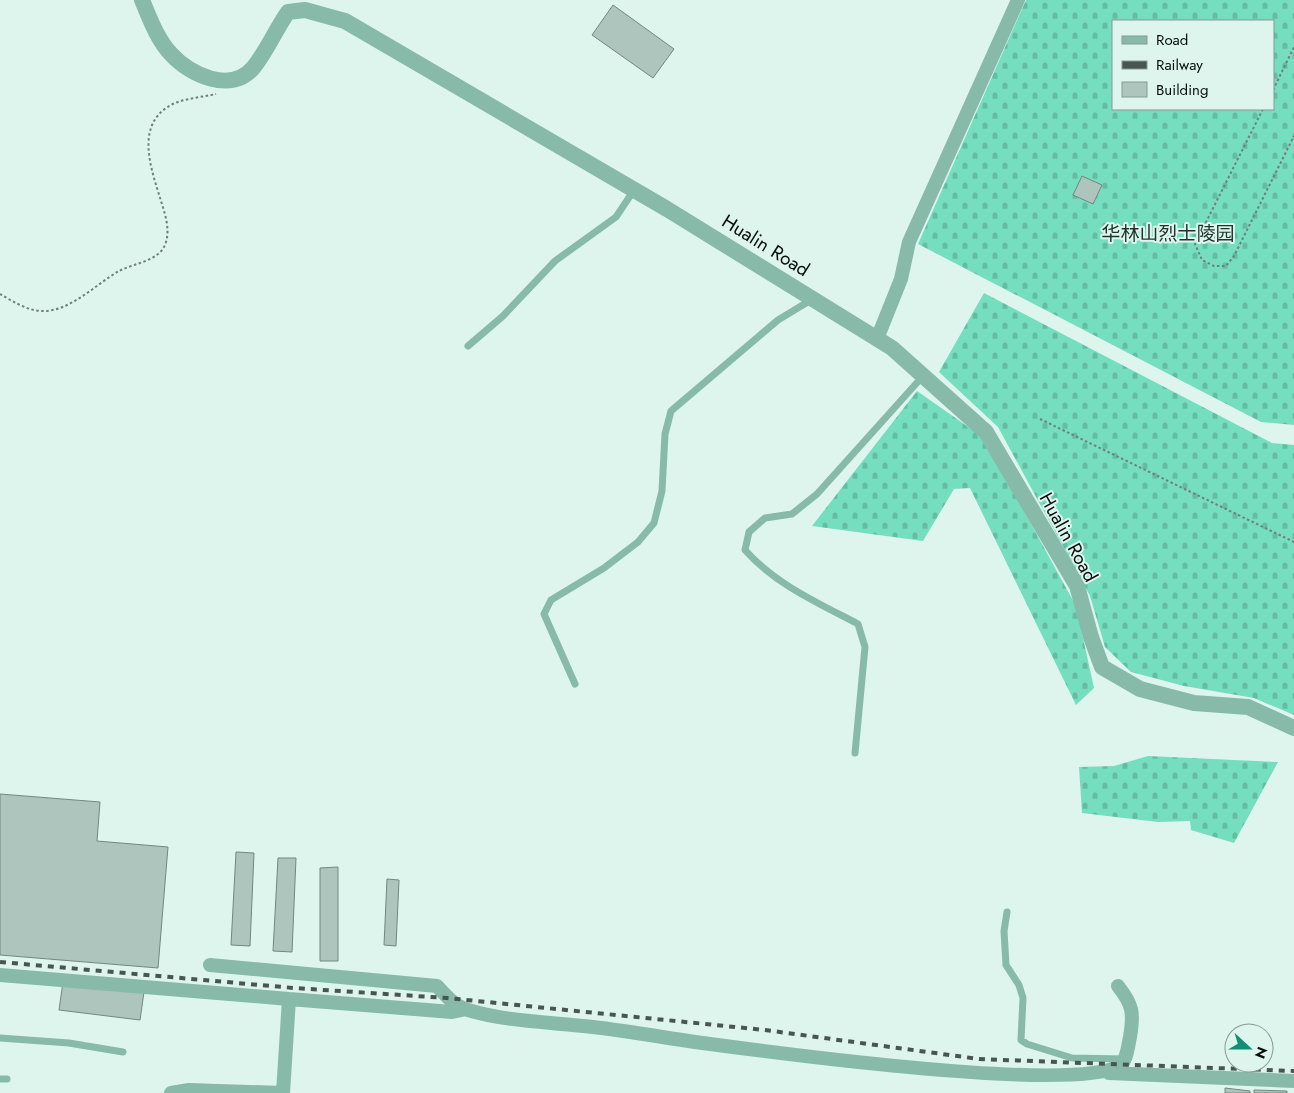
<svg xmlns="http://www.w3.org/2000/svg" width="1294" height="1093" viewBox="0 0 1294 1093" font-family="Jost,'Noto Sans SC',sans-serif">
<defs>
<pattern id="cemetery-stones" width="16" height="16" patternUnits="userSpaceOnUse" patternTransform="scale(1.25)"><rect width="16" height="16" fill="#75debf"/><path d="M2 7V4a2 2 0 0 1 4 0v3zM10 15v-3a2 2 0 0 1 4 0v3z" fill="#64bda3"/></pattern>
</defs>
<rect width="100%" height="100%" fill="#ddf5ed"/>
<path fill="url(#cemetery-stones)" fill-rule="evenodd" d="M1026 0H1294V425L1261 422 918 244ZM1113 21H1273V109H1113Z
M984 293 1272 443 1294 445V715L1254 698 1184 686 1131 672 1105 647 1090 596 998 427 939 372Z
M917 391 984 438 1076 606 1094 688 1076 705 970 488 954 489 923 541 812 526Z
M1148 756 1278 762 1234 843 1191 830 1190 821 1158 822 1082 813 1079 767 1114 766Z"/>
<path fill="#adc5bc" stroke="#728780" d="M613 5 674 49 653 78 592 35Z
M1082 176 1102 185 1093 204 1073 195Z
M0 794 100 802 97 841 168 847 158 968 0 955Z
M236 852 254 853 250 946 231 945Z
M278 858H296L292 952 273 951Z
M338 867V961H320V868Z
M387 879 399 880 396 946 384 945Z
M63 982 144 992 140 1020 59 1010Z
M1225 1088 1250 1091V1093H1225Z
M1254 1090 1287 1091V1093H1254Z"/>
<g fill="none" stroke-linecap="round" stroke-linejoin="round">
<path stroke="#707f7a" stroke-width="2" stroke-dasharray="2.5 2.5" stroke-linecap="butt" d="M1273 90 1294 47
M1263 109 1195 244 1202 260 1214 266H1226L1234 256 1294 136
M0 294C12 301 28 311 42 311 70 312 96 284 119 271 134 263 161 261 166 242 170 228 165 214 161 201 151 168 133 122 175 103 188 98 203 97 216 94
M1040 419 1294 542"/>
<path stroke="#88baa9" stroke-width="7" d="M468 346 503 316 555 261 616 217 634 190
M575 684 544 614 551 600 604 568 638 542 654 523 662 491 665 434 671 411 778 320 811 300
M855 753 865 647 858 624C818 603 775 584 745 550L749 532 765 518 792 514 817 494 923 376
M1007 912 1004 931 1006 965 1019 985 1023 998 1021 1040 1027 1044 1072 1058 1124 1059
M0 1038 69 1043 123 1052
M0 1079H7"/>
<path stroke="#88baa9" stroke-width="14" d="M877 339 901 279 909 242 1018 0
M210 965 437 986C446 996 455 1006 468 1010 508 1022 552 1022 593 1027 627 1031 661 1037 695 1042 769 1052 1068 1093 1120 1066 1127 1060 1128 1046 1130 1037 1134 1013 1133 1005 1118 986
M0 975 289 999
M1109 1073 1294 1081
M171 1093 189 1090 283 1093 289 999 452 1012 466 1009"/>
<path stroke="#88baa9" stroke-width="16" d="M142 0C150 19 157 39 171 54 190 75 231 94 253 68 265 54 276 29 288 12L305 10 345 21 667 209 892 348 986 432 1077 586 1091 637 1102 667 1140 689 1194 703 1248 707 1294 728"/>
<path stroke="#495551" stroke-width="4" stroke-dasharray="6 6" stroke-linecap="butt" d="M0 962 294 988 447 998 765 1030 979 1059 1294 1071"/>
</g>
<g text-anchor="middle" stroke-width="4" stroke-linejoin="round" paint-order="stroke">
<g font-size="19" fill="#1c322b" stroke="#ddf5ed">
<text x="1168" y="240">华林山烈士陵园</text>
</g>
<g font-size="19" fill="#070e0c" stroke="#ddf5ed">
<text transform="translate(766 245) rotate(32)" y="7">Hualin Road</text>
<text transform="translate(1069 537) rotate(61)" y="7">Hualin Road</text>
</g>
</g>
<rect x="1112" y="20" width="162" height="90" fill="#ddf5ed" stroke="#879993"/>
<rect x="1122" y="36" width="25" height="8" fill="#88baa9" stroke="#879993"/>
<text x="1156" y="45" font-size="15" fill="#070e0c">Road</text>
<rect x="1122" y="61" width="25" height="8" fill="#495551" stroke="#879993"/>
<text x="1156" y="70" font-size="15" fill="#070e0c">Railway</text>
<rect x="1122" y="82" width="25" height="15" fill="#adc5bc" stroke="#879993"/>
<text x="1156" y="95" font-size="15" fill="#070e0c">Building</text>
<g transform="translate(1249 1048) rotate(111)"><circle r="24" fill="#ddf5ed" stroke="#879993"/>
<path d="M0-4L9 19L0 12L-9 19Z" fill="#128e72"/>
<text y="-8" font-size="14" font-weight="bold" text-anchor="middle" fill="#070e0c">N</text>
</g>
</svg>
